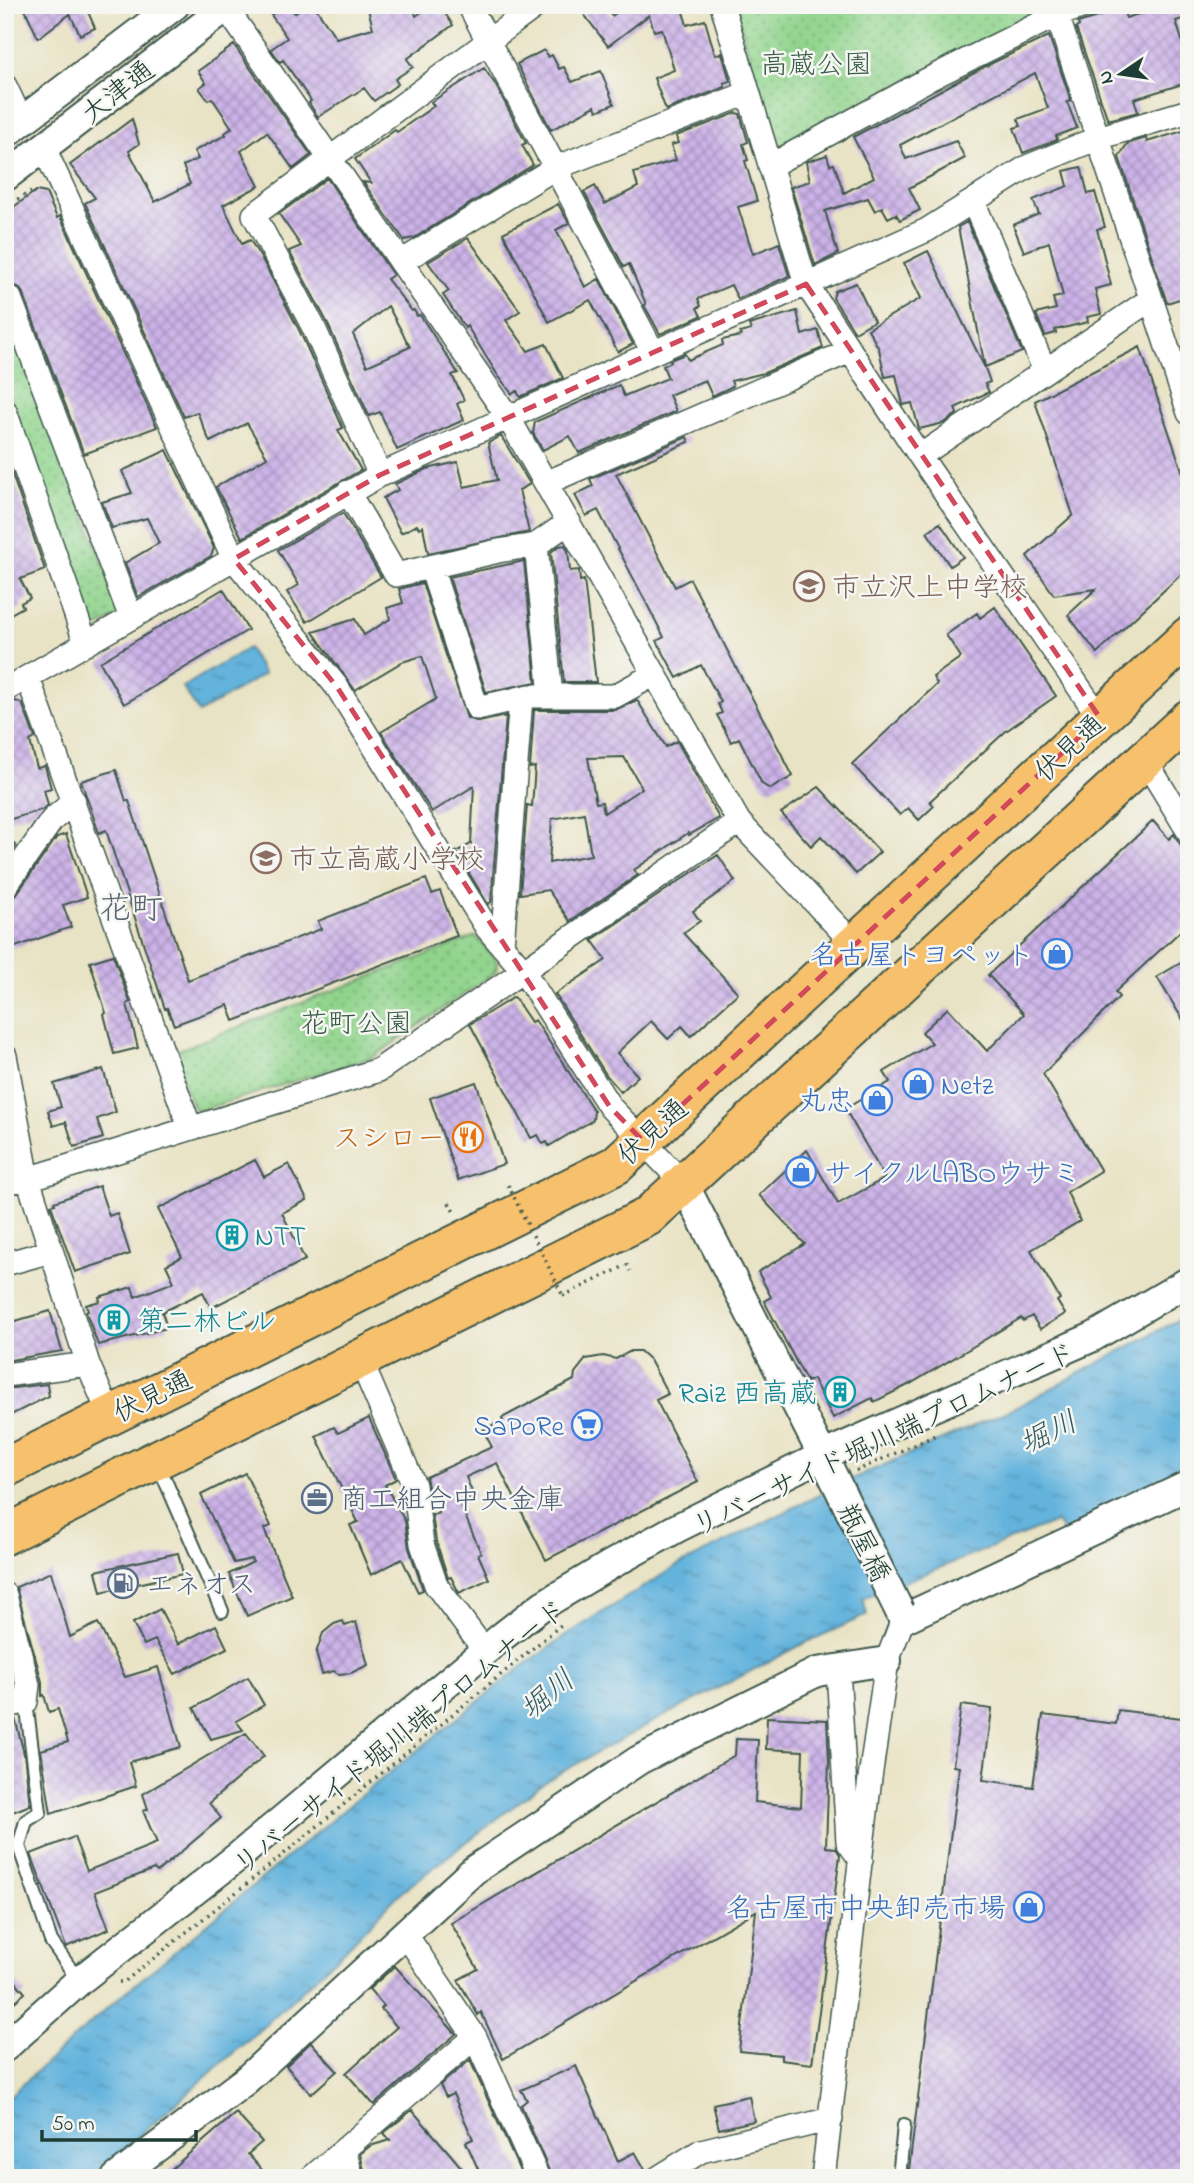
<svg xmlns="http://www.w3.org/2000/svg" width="1194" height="2183" viewBox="0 0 1194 2183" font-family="'Indie Flower','Klee One',sans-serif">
<defs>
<pattern id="park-dots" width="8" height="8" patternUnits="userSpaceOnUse" patternTransform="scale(1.75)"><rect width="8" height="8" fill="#90d48c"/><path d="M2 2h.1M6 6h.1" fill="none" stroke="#75ad73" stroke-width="1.8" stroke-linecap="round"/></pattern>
<pattern id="water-ripples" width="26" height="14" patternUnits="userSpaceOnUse" patternTransform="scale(1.75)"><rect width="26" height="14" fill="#63b3dd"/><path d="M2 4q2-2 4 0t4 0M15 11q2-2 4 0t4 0" fill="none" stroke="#5193b4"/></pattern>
<pattern id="building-cross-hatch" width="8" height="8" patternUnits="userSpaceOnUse" patternTransform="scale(1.75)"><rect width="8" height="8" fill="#ccb2e8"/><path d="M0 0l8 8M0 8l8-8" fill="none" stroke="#a592bd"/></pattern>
</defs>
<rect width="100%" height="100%" fill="#f6f6f2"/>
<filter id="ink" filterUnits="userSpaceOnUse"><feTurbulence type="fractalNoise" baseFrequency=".0143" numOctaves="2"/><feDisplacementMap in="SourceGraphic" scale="14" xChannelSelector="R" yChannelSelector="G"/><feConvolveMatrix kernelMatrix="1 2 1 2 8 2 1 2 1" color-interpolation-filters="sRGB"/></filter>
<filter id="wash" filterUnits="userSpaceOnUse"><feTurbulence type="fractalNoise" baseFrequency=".00686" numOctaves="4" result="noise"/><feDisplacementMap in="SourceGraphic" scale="28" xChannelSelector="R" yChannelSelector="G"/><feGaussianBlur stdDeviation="1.57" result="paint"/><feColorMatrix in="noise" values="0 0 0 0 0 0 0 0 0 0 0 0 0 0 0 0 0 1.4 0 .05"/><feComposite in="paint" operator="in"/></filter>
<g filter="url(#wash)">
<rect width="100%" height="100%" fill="#e9e3c5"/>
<path fill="url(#park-dots)" stroke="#588860" stroke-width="2" d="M734 5H1051L783 146 775 141Z
M5 310 121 609 118 616 97 628 90 625 5 381Z
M476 936 497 962 496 972 373 1057 201 1110 193 1108 173 1052Z"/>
<path fill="url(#water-ripples)" stroke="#417888" stroke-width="2" d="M248 648 264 674 199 713 183 687Z
M1189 1314V1477L1065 1533 1056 1522 863 1598 867 1615 803 1644 649 1724 549 1779 399 1894 346 1949 265 2025 91 2178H5V2100L113 2003 358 1798 520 1668 571 1632 675 1567 847 1481 1013 1409Z"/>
<g id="blocks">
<path fill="url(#building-cross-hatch)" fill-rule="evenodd" d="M23 5H85L95 28 80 35 70 14 38 38Z
M285 5H289L295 13 306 5H314L336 38 373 28 367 5H413L416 16 432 5H439L453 25 407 59 413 67 395 79 398 84 374 101 364 88 318 117 309 103 311 101 283 60 280 62 271 49 287 38 271 15Z
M577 5H603L612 16 627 5H681L687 25 705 20 715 55 722 53 730 81 724 83 725 87 666 110 654 78 674 70 662 29 654 31 649 15 608 46Z
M1168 5H1181L1186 18 1176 21 1189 63V82L1134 99 1138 112 1108 120 1076 28 1079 26 1078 23 1123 9 1126 18Z
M1049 36 1071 101 1067 102 1077 128 1056 136 1057 140 1023 153 1014 128 1021 126 1018 119 1048 108 1035 73 900 145 906 159 956 141 965 158 909 188 920 210 900 220 896 214 888 218 882 207 875 211 868 198 825 211 838 254 815 265 791 187 810 181 806 162 827 155 830 165 834 164 844 193 874 177 853 137 984 67Z
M234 45 311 155 293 169 267 132 241 151 259 186 223 205 242 244 250 240 264 263 300 332 343 428 338 430 361 470 242 538 216 487 267 457 247 423 210 442 197 412 184 417 85 203 95 198 70 165 132 119 139 144 129 151 155 202 190 184 183 166 198 159 194 151 226 135 225 133 232 128 212 98 208 100 199 88 206 83 198 71Z
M544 50 548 57 552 55 559 69 564 67 572 82 601 71 614 104 597 111 595 106 551 130 517 64Z
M484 68 495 84 526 143 522 145 533 165 414 238 404 240 363 182 371 183 355 159 395 130 397 132 434 106 431 102Z
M736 113 740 114 748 142 743 144 748 160 745 161 757 201 738 207 753 254 779 243 789 276 738 299 731 285 698 299 701 306 697 308 701 316 660 334 644 305 646 304 629 264 624 267 584 192 595 186 605 204 638 187 634 173 676 160 671 145 678 143 676 136Z
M1189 129V296L1167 303 1119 157 1127 144 1146 138 1147 142Z
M1081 167 1088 194 1095 192 1105 227 1097 229 1111 285 1095 289 1101 314 1087 317 1088 322 1055 330 1056 333 1045 336 1036 314 1056 309 1053 298 1063 296 1049 242 1024 252 1013 225 1039 214 1033 200 1068 186 1064 171Z
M327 178 393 275 387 279 412 311 414 310 417 316 420 315 458 373 452 375 464 400 457 404 464 420 397 450 380 412 369 416 326 320 289 251 301 246 279 214ZM388 306 410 347 367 366 353 334Z
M36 191 46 193 57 218 60 216 157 427 84 454 23 293 18 287 5 285V213Z
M558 204 569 223 556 230 585 287 599 279 633 344 618 352 590 300 549 322 503 233Z
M967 222 1022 352 985 367 958 227Z
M468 238 520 311 506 320 528 351 546 344 563 378 520 397 517 391 512 394 497 374 467 326 465 328 443 295 449 291 428 262Z
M928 251 985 368 990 382 985 384 989 392 955 408 957 414 944 423 919 429 912 403 903 405 896 375 885 377 879 349 868 329 921 298 904 263Z
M856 283 874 321 855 332 833 298 835 291Z
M797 311 802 335 818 330 823 348 764 373 731 381 733 386 712 396 705 380 669 395 676 411 579 453 570 436 543 450 533 433 535 422 619 385 624 396 668 378 663 366 671 362 670 360 685 354 688 360 723 345 722 340 741 336 740 333 751 330 749 325Z
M1140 347 1189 491V567L1097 653 1068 615 1096 589 1054 595 1027 556 1073 515 1035 401Z
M501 436 530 484 519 490 529 532 428 553 423 526 419 528 417 525 401 533 383 498 398 490 395 484 427 469 458 462 464 487 497 480 488 443Z
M687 437 689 442 616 474 675 587 690 579 793 776 770 789 762 784 739 738 731 742 717 715 722 713 718 704 721 702 701 665 677 678 657 641 664 637 598 510 586 516 575 495 593 486 590 479Z
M167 450 214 548 211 556 138 597 125 563 159 543 147 518 112 528 102 502 132 493 122 471Z
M5 454 45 570 20 579 30 598 21 603 23 607 5 617Z
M343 513 381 577 307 622 287 592 299 585 278 550Z
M940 523 963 557 950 566 927 532Z
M565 545 568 551 570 571 579 570 580 581 584 580 596 682H564L551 552 559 546Z
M524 561 536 682 486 692 449 577Z
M422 583 467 718 479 722 506 716 491 902 488 904 456 852 471 844 474 786 432 812 381 732 436 699 422 656 402 662 355 690 313 632 355 619 364 635 390 619 387 608 403 603 399 589Z
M223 589 248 630 124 704 100 662Z
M995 607 1056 696 1006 731 930 801 934 806 919 820 908 808 900 815 852 764 937 684 933 677 961 657 946 635 977 613 980 618Z
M637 700 666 747 677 741 719 818 689 835 688 833 634 870 638 875 570 921 548 890 520 894 527 805 532 806 535 767 530 768 534 710H615ZM624 757 642 788 604 813 602 802 596 803 588 758ZM584 813 591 855 549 863 552 819Z
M15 701 22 703 35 738 30 741 37 768 45 766 51 788 44 790 48 805 44 809 5 821V704Z
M116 770 126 801H129L188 980 321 929 318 921 426 879 432 894 440 891 457 936 234 1021 228 1005 174 1025 167 1008 165 1009 106 830 99 833 81 781Z
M819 787 880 852 856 874 821 836 811 846 781 813Z
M1153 821 1169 839 1174 834 1189 859V923L1115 992 1119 997 1043 1074 1101 1171 1067 1192 1080 1221 1031 1250 1060 1299 1057 1301 1065 1314 1040 1329 1032 1316 1023 1321 1021 1318 910 1384 874 1402 872 1398 833 1418 813 1379 807 1382 764 1301 771 1297 758 1272 805 1244 759 1195 807 1150 838 1204 885 1178 845 1109 890 1082 884 1072 932 1043 922 1032 948 1008 987 1051 1024 1014 988 975Z
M66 834 87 897 63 905 71 927 13 948 5 927V901L16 895 57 837Z
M5 835 16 846 5 862Z
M718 855 735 881 693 911 700 921 683 933 738 993 691 1036 682 1026 668 1039 651 1021 617 1053 638 1076 621 1092 607 1076 555 994 606 960 592 940Z
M113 955 130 1002 127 1004 138 1048 114 1054 104 1014 106 1013 90 962Z
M1189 958V1030L1157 977Z
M514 997 531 1022 535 1020 594 1111 593 1120 549 1146 547 1142 543 1144 538 1135 531 1138 470 1024Z
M103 1069 116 1112 97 1119 103 1138 74 1147 66 1122 53 1126 48 1111 61 1107 54 1084Z
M476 1082 504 1164 458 1180 430 1098Z
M255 1160 264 1177 289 1164 307 1200 282 1213 305 1260 211 1308 203 1292 162 1312 167 1328 98 1345 86 1312 88 1311 86 1305 100 1301 99 1297 132 1287 135 1297 174 1282 166 1265 182 1257 158 1209Z
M99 1186 109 1216 117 1213 130 1254 75 1272 51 1205 55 1204 54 1202Z
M50 1311 62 1351 5 1361V1324Z
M631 1351H640L650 1360 668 1394 656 1400 698 1482 546 1560 497 1463 466 1477 474 1497 460 1504 481 1553 478 1554 489 1579 459 1593 451 1577 448 1578 436 1541 432 1515 439 1513 429 1492 426 1477 492 1447 483 1430 503 1420 502 1418 574 1380 575 1373 586 1359 603 1356 616 1359Z
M47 1384 49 1396 5 1418V1389Z
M369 1418 396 1479 385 1485 405 1521 409 1548 423 1590 418 1592 402 1559 371 1575 350 1525 358 1522 316 1436 334 1427 338 1433Z
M245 1473 271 1526 264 1529 292 1596 247 1616 229 1574 253 1562 251 1559 234 1563 201 1495Z
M178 1553 183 1574 101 1592 96 1571Z
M51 1572 70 1637 98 1623 125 1677 158 1667 181 1747 129 1762 136 1786 51 1814 41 1750 68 1742 58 1709 49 1712 44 1695 42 1696V1682L16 1587Z
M160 1609 178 1644 216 1625 227 1648 175 1674 155 1640 144 1645 133 1623Z
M343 1621 345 1626 356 1622 368 1665 351 1673 338 1674 334 1671 322 1674 316 1653 323 1633 334 1624Z
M5 1653 14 1686 13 1690 5 1692Z
M248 1677 264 1705 236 1721 243 1730 211 1739 194 1708Z
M961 1705 992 1709 983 1780 1033 1787 1043 1715 1116 1724 1118 1710 1189 1719V2178H908L959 1767 953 1766Z
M767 1717 827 1720 829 1760 826 1847 836 1848 840 1855 812 2064 781 2060V2055L739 2051 756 1911 503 2059 481 2012 478 2015 458 1980 478 1969 451 1923 735 1755 736 1739 758 1740 755 1802 801 1807 803 1751 766 1749Z
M15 1718 24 1754 30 1805 5 1815V1720Z
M246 1733 264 1756 209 1803 221 1818 157 1872 154 1869 95 1892 109 1929 66 1947 31 1854 74 1837 87 1871 157 1843 143 1811 148 1809 143 1794Z
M395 1966 456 2034 374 2105 346 2073 397 2027 381 2009 384 2006 369 1989Z
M5 1969 25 1993 5 2010Z
M311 2042 337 2071 311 2094 286 2066Z
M470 2060 523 2178H482L466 2142 473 2139 453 2094 446 2097 440 2085Z
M576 2066 618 2161 635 2152 646 2171 644 2178H552L521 2105 527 2100 521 2090Z
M749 2096 754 2121 719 2129 713 2104Z
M412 2110 451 2155 470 2178H366L360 2154 370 2146 390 2140 384 2133Z
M236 2113 262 2142 248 2154 269 2178H161Z"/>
</g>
</g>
<g filter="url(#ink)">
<use href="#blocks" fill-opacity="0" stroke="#3d564a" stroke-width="2"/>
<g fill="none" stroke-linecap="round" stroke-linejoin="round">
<g stroke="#3d564a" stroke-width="16">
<path id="service" d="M158 1464 222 1611
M26 1702 40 1812 26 1821 19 1846 51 1941 79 1981
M899 2178 904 2125"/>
</g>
<g stroke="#3d564a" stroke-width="26">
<path id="minor" d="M226 5V8L240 28 508 417 739 822 855 945
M469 5 653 352
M722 5 806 284 920 456 1100 718
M1057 15 1189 413
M5 86 22 122
M44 148 234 559 337 687 487 928 522 969 610 1107 684 1184
M770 166 925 81 1057 15 1087 5
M973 201 1045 371
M401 262 555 168 748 93
M5 300 10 298 131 618
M5 411 86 644
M920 456 1151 299
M380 475 313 326 254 215 537 5
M546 483 850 351
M348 492 396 575 498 551 536 545 569 522
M536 545 551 696
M431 567 477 708 530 696H615L655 674
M28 678 190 1128
M5 690 380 475 927 230 1027 167 1098 138 1189 111
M1145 760 1189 832
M5 887 52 820 74 801
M502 946 521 698
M5 1056 28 1179 88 1364 110 1416
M5 1182 28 1179 379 1070 739 822
M5 1264 51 1251
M360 1359 414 1485 422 1544 436 1585 485 1651
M5 1375 88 1364
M5 1595 28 1685 26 1702 5 1706
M838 1668 848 1842 861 1860
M406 1935 475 2037 538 2178
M344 2150 352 2178
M311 2178 475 2037
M658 2178 701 2151 831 2119
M823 2178 870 1778 887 1661 903 1619"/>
</g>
<g stroke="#3d564a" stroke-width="32">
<path id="tertiary" d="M5 134 175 5
M5 177 229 5
M684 1184 831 1472
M900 1612 903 1619 1189 1485
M5 2047 79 1981 240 1855 504 1635 543 1605 610 1565 677 1528 824 1455 1093 1337 1189 1281
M116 2178 246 2080 474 1870 639 1760 817 1672 887 1661"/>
</g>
<g stroke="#3d564a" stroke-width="42">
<path id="trunk" d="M5 1468 616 1165 1189 636
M5 1535 647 1217 1189 719"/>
</g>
<path stroke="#3d564a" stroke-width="3.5" stroke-dasharray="2 5" stroke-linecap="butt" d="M5 206 31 192
M449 1203 454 1212 456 1211
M563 1296 627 1265 630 1271
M856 1471 938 1434
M119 1982H124L279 1858 561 1625"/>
<use href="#service" stroke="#fff" stroke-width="12"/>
<use href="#minor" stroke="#fff" stroke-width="23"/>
<use href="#tertiary" stroke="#fff" stroke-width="28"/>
<use href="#trunk" stroke="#f7c06c" stroke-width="38"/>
<g stroke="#3d564a" stroke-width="32" stroke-linecap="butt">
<path id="tertiary-bridge" d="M831 1472 900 1612"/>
</g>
<path stroke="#3d564a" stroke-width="3.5" stroke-dasharray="2 5" stroke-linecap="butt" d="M508 1185 563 1296"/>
<use href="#tertiary-bridge" stroke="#fff" stroke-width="28"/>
</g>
</g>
<path fill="none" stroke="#d1495b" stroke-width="5" stroke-dasharray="14 9" stroke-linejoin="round" d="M806 284 1100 718 643 1141 610 1107 337 687 234 559 380 475Z"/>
<defs>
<g id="school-ring" transform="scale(1.575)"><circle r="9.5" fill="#f6f6f2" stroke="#8d6e63" stroke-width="1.5"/><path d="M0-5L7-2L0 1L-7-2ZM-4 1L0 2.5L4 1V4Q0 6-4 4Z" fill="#8d6e63"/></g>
<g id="shop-ring" transform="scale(1.575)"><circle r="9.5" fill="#f6f6f2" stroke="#3f7fe0" stroke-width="1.5"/><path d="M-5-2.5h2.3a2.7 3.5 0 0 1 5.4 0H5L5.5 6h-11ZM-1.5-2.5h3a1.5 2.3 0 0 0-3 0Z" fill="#3f7fe0"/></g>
<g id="restaurant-ring" transform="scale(1.575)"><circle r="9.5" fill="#f6f6f2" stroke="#e8710a" stroke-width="1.5"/><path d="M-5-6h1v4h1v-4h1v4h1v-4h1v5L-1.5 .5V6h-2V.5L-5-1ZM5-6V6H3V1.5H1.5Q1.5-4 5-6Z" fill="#e8710a"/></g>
<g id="building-ring" transform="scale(1.575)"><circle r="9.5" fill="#f6f6f2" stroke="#0f9aa8" stroke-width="1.5"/><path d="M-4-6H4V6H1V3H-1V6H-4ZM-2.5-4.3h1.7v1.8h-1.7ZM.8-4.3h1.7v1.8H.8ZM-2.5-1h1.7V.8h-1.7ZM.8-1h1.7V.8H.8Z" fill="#0f9aa8"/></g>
<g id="supermarket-ring" transform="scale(1.575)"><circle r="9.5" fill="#f6f6f2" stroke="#3f7fe0" stroke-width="1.5"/><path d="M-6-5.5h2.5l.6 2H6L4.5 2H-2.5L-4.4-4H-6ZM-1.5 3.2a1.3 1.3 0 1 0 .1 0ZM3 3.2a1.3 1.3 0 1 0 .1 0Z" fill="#3f7fe0"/></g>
<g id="office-ring" transform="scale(1.575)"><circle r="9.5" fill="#f6f6f2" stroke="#5c6f8a" stroke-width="1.5"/><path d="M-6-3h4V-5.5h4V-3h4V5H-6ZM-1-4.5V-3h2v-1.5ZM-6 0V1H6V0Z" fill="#5c6f8a"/></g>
<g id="fuel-ring" transform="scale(1.575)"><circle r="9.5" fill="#f6f6f2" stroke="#5c6f8a" stroke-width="1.5"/><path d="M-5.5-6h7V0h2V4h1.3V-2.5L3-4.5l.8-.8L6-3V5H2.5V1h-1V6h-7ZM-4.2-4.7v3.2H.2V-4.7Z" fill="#5c6f8a"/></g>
</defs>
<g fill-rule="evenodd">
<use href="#school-ring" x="809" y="586"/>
<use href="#school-ring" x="266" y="858"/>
<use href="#shop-ring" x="1057" y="954"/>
<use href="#shop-ring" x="918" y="1084"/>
<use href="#shop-ring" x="877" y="1100"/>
<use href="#restaurant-ring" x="468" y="1137"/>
<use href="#shop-ring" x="801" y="1172"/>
<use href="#building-ring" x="232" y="1235"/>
<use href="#building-ring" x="114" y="1320"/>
<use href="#building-ring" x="840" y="1392"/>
<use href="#supermarket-ring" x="587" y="1425"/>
<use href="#office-ring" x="317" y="1498"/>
<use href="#fuel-ring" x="123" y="1583"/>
<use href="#shop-ring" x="1029" y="1907"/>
</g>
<g text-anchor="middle" stroke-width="5" stroke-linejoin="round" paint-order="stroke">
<g font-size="28" fill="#365b46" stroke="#f6f6f2">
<text x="816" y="73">高蔵公園</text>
<text x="356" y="1032">花町公園</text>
</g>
<g font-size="28" fill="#1f3d34" stroke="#f6f6f2">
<text transform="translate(117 91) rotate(-38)" y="10">大津通</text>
<text transform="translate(1069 747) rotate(-43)" y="10">伏見通</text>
<text transform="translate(652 1131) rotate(-42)" y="10">伏見通</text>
<text transform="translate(152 1395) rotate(-26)" y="10">伏見通</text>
<text transform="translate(883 1438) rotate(-25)" y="10">リバーサイド堀川端プロムナード</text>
<text transform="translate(865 1542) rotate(64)" y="10">瓶屋橋</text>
<text transform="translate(399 1736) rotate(-39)" y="10">リバーサイド堀川端プロムナード</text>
</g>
<g font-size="28" fill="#785e54" stroke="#f6f6f2" text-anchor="start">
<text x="832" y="596">市立沢上中学校</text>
<text x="289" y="868">市立高蔵小学校</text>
</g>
<g font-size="28" fill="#366cbe" stroke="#f6f6f2" text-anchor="end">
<text x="1034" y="964">名古屋トヨペット</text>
<text x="941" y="1094" text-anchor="start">Netz</text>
<text x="854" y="1110">丸忠</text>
<text x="824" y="1182" text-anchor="start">サイクルLABOウサミ</text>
<text x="564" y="1435">SaPoRe</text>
<text x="1006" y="1917">名古屋市中央卸売市場</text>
</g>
<g font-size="28" fill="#c56008" stroke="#f6f6f2" text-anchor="end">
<text x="445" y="1147">スシロー</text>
</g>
<g font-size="28" fill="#0d838f" stroke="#f6f6f2" text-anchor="start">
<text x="255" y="1245">NTT</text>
<text x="137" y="1330">第二林ビル</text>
<text x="817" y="1402" text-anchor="end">Raiz 西高蔵</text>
</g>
<g font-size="28" fill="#4e5e75" stroke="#f6f6f2" text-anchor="start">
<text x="340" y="1508">商工組合中央金庫</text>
<text x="146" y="1593">エネオス</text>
</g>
<g font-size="30" font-style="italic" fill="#305a5e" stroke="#f6f6f2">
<text transform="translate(1048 1432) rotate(-26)" y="10">堀川</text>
<text transform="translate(547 1694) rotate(-40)" y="10">堀川</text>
</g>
<g font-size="32" fill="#5c6673" stroke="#f6f6f2">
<text x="131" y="918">花町</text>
</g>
</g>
<rect width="1194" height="2183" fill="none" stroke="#f6f6f2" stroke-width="28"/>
<g transform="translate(1121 74) rotate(257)" stroke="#f6f6f2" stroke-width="5" paint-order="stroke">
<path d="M0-5L12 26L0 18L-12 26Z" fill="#1f3d34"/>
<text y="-10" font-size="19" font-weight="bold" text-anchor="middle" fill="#1f3d34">N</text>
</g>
<path d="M42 2130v10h154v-10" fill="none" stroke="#1f3d34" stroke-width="3.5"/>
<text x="52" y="2130" font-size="21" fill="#1f3d34" stroke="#f6f6f2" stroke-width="5" paint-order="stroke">50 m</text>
</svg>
